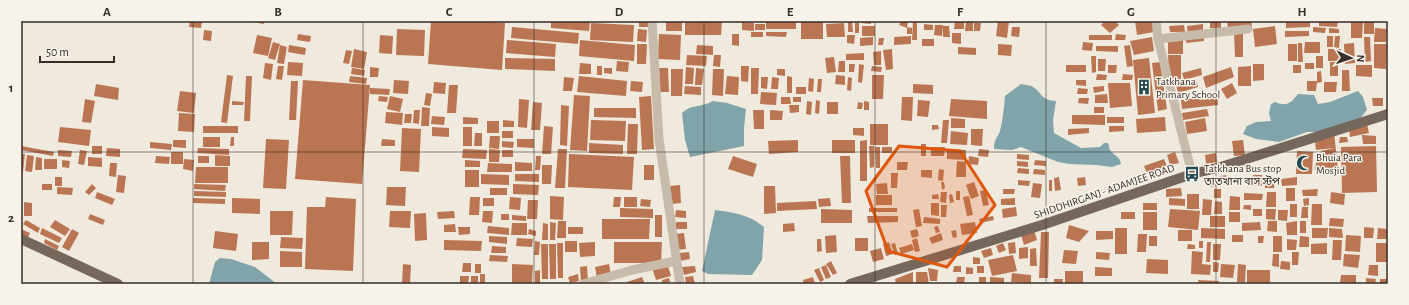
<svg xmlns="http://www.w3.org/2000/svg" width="1409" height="305" viewBox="0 0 1409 305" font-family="'Alegreya Sans','Noto Sans Bengali',sans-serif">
<rect width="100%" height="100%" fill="#f0e9de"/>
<path fill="#80a4aa" d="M1021 84C1024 85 1029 85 1031 86 1042 91 1039 100 1056 101L1053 120 1054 133 1081 148 1100 147 1104 143H1108C1109 145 1109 148 1110 150 1114 156 1120 156 1121 164L1112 167 1096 165 1069 164 1058 162 1021 147 1012 150 994 149C994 139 997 139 1000 131 1003 120 1004 107 1005 96Z
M1358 91 1363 97 1367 110 1357 122 1329 132H1307L1279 142 1256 139 1243 134 1247 126 1256 122 1271 121 1269 113 1271 104 1275 102C1287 107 1291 103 1298 94L1314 95 1318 104 1330 102Z
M713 101 727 103 746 109 744 128V146L690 157 685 140 682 113C691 104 701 108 713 101Z
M715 210C735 213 748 214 764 227L762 260 752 275 708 274 702 271Z
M220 258 231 259 255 267 277 284H209L215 262Z"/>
<path fill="#ba7652" d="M190 21H202L201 28 189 27Z
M248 21H264V24Z
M431 21H473L505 23 502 70 428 64Z
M551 21H590L589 31 551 28Z
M639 21H648V27H639Z
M666 21H682V31H666Z
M685 21H722L721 35H685Z
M801 21H823V39H801Z
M848 21H852L853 32H848Z
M861 21H871V24L861 23Z
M901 21H908L907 28 899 25Z
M913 21H917V40H912Z
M955 21H964V29H954Z
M966 21H973V31H965Z
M998 21H1009L1007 38 996 36Z
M1105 21H1115L1119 25 1110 33 1101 25Z
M1135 21H1152L1154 32 1137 35Z
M1210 21H1221V29L1210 28Z
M1227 21H1251L1252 27 1228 29Z
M1319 21H1338L1337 27 1319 26Z
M1364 21H1374V34H1364Z
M742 22 754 23V31L742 30Z
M766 22H796V29H766Z
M859 22V33H855V23Z
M1286 22H1310V27L1286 28Z
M1351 22H1363L1362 38H1351Z
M591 23 634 25 633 42 590 40Z
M844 23 845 37H827L826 24Z
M974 23H981L980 31H974Z
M755 24H765V30H755Z
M924 24 933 25V30H924Z
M1203 24V33L1188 35 1187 26Z
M935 25H943L942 36 934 35Z
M1184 25 1185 32H1170L1169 26Z
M862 26H875V36H862Z
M943 26H949L950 37H943Z
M1275 26 1277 44 1255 47 1253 29Z
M512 27 579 33 578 44 511 38Z
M907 27 912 28V34H907Z
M1012 27H1020L1019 37 1011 36Z
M1313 27 1326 28 1325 33 1313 32Z
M1329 28 1339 29V33H1329Z
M1375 28 1387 29 1386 42H1374Z
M397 29 425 30 424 56 396 55Z
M638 29 647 30 646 42 637 41Z
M204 30 212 31 211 41 203 40Z
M1285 31H1309V36L1285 37Z
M751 32H763V37H751Z
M766 32H787L786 37 766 36Z
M952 33H961V44L952 43Z
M1234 33H1243V57H1235Z
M298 34 311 36 310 42 297 40Z
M659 34 681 35 680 60 658 59Z
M732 34H739V46L732 45Z
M1116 34 1126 35 1125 40H1115Z
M257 35 272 38 268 56 253 53Z
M380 35 393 36 392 54 379 53Z
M847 35H855L854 44 847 43Z
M1089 35H1112V40H1089Z
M911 36V44L894 45V37Z
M1204 36V41L1186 43V38Z
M1327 36H1333V47H1327Z
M1335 36H1340L1339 48 1334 47Z
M873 37V45L860 46V38Z
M1152 37 1154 51 1134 55 1130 41Z
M1364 37H1370L1371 61 1365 62Z
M879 38H884L883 45H878Z
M922 39H934V46H922Z
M1168 39H1183V54H1168Z
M507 40 556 44 555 57 506 53Z
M580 40 635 45 634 61 579 56Z
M273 42 280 44 275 60 268 58Z
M1083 42 1093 43 1092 51 1082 50Z
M1305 42H1320V53H1304Z
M1298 43H1302L1303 62H1298Z
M1354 43 1355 63 1345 64 1344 44Z
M637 44H647L646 64H637Z
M998 44 1012 45 1011 56 998 55Z
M1288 44H1297V61H1288Z
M1374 44H1387L1386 69 1374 68Z
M280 45 287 47 284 64 277 63Z
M289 45 306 48 305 55 288 52Z
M697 45 713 46V55L696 54Z
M1130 45 1133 66 1127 67 1124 46Z
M1096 46H1118V52L1096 51Z
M958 47 976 48V55L958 54Z
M354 49 367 52 364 69 351 67Z
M892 49 893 69 886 70 883 50Z
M1328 49H1341V61H1328Z
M346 50 352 51 349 64 343 63Z
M881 51V65H874L873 52Z
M864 53V60H846V54Z
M687 55 707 56 706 66 686 65Z
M714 55H721L720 67 713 66Z
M1168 55H1181V81H1169Z
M1091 56H1096V72L1092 73Z
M1316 56H1323V68H1316Z
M834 57 836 72 827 73 825 58Z
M505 58 555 59V71L505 69Z
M1149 58 1155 113 1138 115 1133 60Z
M1098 59H1106L1105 71H1098Z
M617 61 629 62 628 72 616 71Z
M839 61H845V72H838Z
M288 62 303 63 302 76 287 75Z
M1160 62 1167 109 1158 111 1152 63Z
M1330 62H1338V76H1330Z
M265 63 273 64 271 80 263 78Z
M580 63 591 64V74H579Z
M1305 63H1314V69H1305Z
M849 64H855L854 72H849Z
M859 64 864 65 862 83 858 82Z
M1253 64H1264V80L1253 81Z
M1066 65H1086V72H1066Z
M1108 65H1117L1116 73H1108Z
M1293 65H1301V73H1293Z
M1356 65H1372V77L1356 76Z
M278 66H284L282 80 276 79Z
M597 66H602V75H597Z
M741 66H749L748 82 741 81Z
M872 66 882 67 881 72 871 71Z
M1251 66V86H1238V67Z
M370 67 379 68 378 77H370Z
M686 67 694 68 693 84H685Z
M1231 67 1234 77 1206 88 1203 77Z
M352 68 365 70 364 76 351 74Z
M604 68H612V74L604 73Z
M659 68H668L669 92H660Z
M696 68 704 69 702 85H695Z
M751 68H759L758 94H751Z
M1201 68 1202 75 1184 80 1182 73Z
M671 69H683L682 96H671Z
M713 69H724L723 96 712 95Z
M777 69H785V76L777 75Z
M1342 70H1349L1350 91H1342Z
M1321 71 1322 82 1317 83V72Z
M1097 74 1107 75 1106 80H1096Z
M1123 74 1133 75 1132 80H1122Z
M227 75 233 76 227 123 221 122Z
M836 75 845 76V85L835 84Z
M872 75H884L883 99H872Z
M246 76H252L250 121H244Z
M350 76 367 78 366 84 349 82Z
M579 76 627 81 626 96 577 92Z
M727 76 739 77 738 95 725 94Z
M787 76 792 77V93H787Z
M564 77 574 78 572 91H563Z
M761 77H768L767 89 761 88Z
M772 77 779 78 778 89H771Z
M848 77 852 78 851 91 847 90Z
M809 78 814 79 813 92 808 91Z
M818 79H822L821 92H817Z
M303 80 370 85 362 184 295 179Z
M394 80 409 81 408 94 393 93Z
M1076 80H1086V86L1076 85Z
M1196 80 1198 87 1178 93 1176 85Z
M291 81H298L296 120H289Z
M631 81 643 82 642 92 630 91Z
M1307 81H1317L1316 91H1307Z
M434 82 446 83 445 94 433 93Z
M1324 82H1337L1336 92H1324Z
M1108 83H1130L1132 106 1110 108Z
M1232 83 1237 93 1227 99 1221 89Z
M96 84 119 88 118 100 94 96Z
M913 84 933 85V94L913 93Z
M449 85H458L456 113H447Z
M685 86 701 87V95L684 94Z
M1104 86V91L1094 93 1093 87Z
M796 87H806V94H796Z
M370 88 390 89 389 95 370 94Z
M1078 88 1088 89 1087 94H1077Z
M180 91 196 93 194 113 177 111Z
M761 92 777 93 776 105 760 104Z
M426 93 432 94 430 106 424 105Z
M1107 94 1108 103H1095V95Z
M574 95 590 96 587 151 570 150Z
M379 96 388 97 387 102 378 101Z
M390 96 403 99 400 112 387 109Z
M651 96 654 149 642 150 639 97Z
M1217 96 1218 105 1182 109 1181 100Z
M781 97H790L791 104H781Z
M793 97H801V102H793Z
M902 97H913L912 121 901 120Z
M1079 98H1089L1088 104 1078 103Z
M1372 98H1383V106H1373Z
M85 99 95 101 91 123 82 122Z
M519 99 529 100 527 128 518 127Z
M951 99 987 101V119L949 116Z
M816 100 820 101 819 114 815 113Z
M918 100 930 101 928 117 917 116Z
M232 101 244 102 243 105H232Z
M807 101 812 102 811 115 806 114Z
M864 101 869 102V110H864Z
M533 102 542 103 540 130H531Z
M827 102H838V114H827Z
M858 102 863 103 862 109H857Z
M561 105 569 106 567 146 560 145Z
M789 105H799V112L790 113Z
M422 107 430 108 429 126H421Z
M1094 107H1104V113H1094Z
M594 108H636V118L594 117Z
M1207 109 1209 116 1183 120 1182 113Z
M414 110H420L419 124 413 123Z
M753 110H764V129H754Z
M770 110 783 111 782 120H770Z
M386 112 403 113 402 125 385 123Z
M179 113 195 114 194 132 178 131Z
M405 114H412L411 123H404Z
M1072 115H1105V125L1072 124Z
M432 116 445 117 444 125 431 124Z
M463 117 478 118V124H463Z
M1107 117H1124V123H1107Z
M1165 117 1166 131 1137 133 1136 119Z
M951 118 965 119V128H951Z
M1205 118 1207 131 1187 134 1185 122Z
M503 120 514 121V127H503Z
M591 120 626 121 625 141 590 140Z
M943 120H949L947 143H941Z
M487 121H499V133H487Z
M628 124H638L637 154H627Z
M870 124H888V145H870Z
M1367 124 1369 133 1350 137 1349 129Z
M932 125H938L939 129 932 130Z
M203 126H238V133H203Z
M544 126 553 127 551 154H542Z
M1109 126H1124V131L1109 132Z
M60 127 91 130 89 146 58 142Z
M432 127 449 128V137L432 136Z
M463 127H472V146H463Z
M402 128 421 129 419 172 400 171Z
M853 128H864V136L853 135Z
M1089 128V133L1068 135V129Z
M971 129H983L982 146 971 145Z
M502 131H513V138H502Z
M951 131 968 133 967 145 950 144Z
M1334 132 1338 169 1315 170 1317 157H1323L1321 151 1334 148 1316 150 1315 141Z
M475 133H482V146H474Z
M1362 135 1376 136V144H1363Z
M490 136H500L499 149 489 148Z
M203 137H220V147H203Z
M231 137H234V146H230Z
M1340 137H1347L1348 142 1339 143Z
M266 139 289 140 286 189 263 188Z
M382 139 395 140V146H381Z
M517 139H534V148L517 147Z
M173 140H186V148L173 147Z
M798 140V152L769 154 768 141Z
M832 140H855V153H832Z
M867 140V181H860V141Z
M1243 140 1245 155 1234 156 1232 141Z
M502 141 514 142 513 148 502 147Z
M150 142 172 144 171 150 150 148Z
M589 143 623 145V154L589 153Z
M921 144H926V156H921Z
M21 146 54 152 53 156 21 150Z
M92 146H102V154H92Z
M869 146H874V167L870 168Z
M1376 146 1377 192 1342 193 1341 147Z
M875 147H880V168H876Z
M882 147H892V153H882Z
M931 147H945L944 156H931Z
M107 148 120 149V157L106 156Z
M198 148 229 149V155L197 153Z
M463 149 487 150 486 159 462 158Z
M489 149 500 150 499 162H489Z
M558 149H567L565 188H555Z
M947 149 966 150V160L947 159Z
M979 149 989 150 988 157 978 156Z
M58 150 72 151 71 157 58 156Z
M80 150 87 151 84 165 78 164Z
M502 150H513V157H502Z
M1297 151 1313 152 1312 174H1296Z
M171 152H183V164H171Z
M1175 152 1179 163 1170 165 1167 155Z
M1216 153 1217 162 1206 164 1205 155Z
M21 154H25L23 172H21Z
M569 154 634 157 632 190 568 187Z
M1017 154 1029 155V160L1017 159Z
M27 155 34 156 32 172 25 171Z
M215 155 230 156V166H215Z
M156 156 170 157 169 164 155 163Z
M198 156H209V163H198Z
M536 156H541L540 170H535Z
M733 156 757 164 753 177 728 169Z
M840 156H850L851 203H842Z
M969 156 979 158 978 165 968 164Z
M36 157 42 158V170H35Z
M88 157 102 158V167L88 166Z
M44 159H57V169H44Z
M184 159 194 160 193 171 183 169Z
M1164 159 1167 166 1147 173 1144 166Z
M62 160 70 161 69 168 62 167Z
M465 160 480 161V167H465Z
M1035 160 1046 161V166L1034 165Z
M957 161 966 162V177H956Z
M1017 161 1028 162V167L1017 166Z
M515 162 532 163V171H515Z
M897 162H908L907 170H897Z
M110 163H117L116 177 109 176Z
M488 163 512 164V172H487Z
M542 165H552L551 184H542Z
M644 165H654V180H644Z
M196 167H228V183H195Z
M1018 168 1029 169V174L1017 173Z
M939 169 944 170 943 181 938 180Z
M1034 169 1045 170V175L1033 174Z
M465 170H479V187H465Z
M921 170H932V178L921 177Z
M891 173H898L897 188H891Z
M481 174 509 175V185L481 184Z
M515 174H539V182L515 181Z
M118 175 126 176 124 193 116 192Z
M1226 175 1228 183 1211 187 1209 179Z
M1253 175H1262V186L1252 185Z
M55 177H62V186H55Z
M1059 177 1061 190 1055 191 1054 178Z
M1085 177 1086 185 1078 186 1077 178Z
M1265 177 1275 178 1274 188H1265Z
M1297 177V185L1282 186 1281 179Z
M1018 180 1030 181 1029 186 1018 185Z
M1049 180H1052V191H1049Z
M941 182H944L945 188 942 190Z
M974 182 979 196 971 199 966 185Z
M887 183 888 194H877L876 184Z
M1033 183 1042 184 1040 198 1031 197Z
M42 184H52V190H42Z
M92 184 96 188 89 195 85 192Z
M194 184 226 185 225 191 194 189Z
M513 184 539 185 538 195 513 194Z
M680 185 681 203 671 204 670 186Z
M764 186H775L776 213 764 214Z
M57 187 73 188 72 195 57 194Z
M387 187H406L405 206 386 205Z
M490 188H507V195H490Z
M1181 188 1182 196 1166 197V189Z
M1286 188H1295V201H1286Z
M1003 189H1015L1014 194H1003Z
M1214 189H1221V198H1214Z
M1318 189 1317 196H1303L1302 190Z
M986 190 989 205 983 206 980 191Z
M194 191 226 192V197L194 196Z
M956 191H960V200H956Z
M97 192 115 199 112 205 95 198Z
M941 192H947L946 203 940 202Z
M1267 192H1276V207H1266Z
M1331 192 1345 194 1344 205 1330 203Z
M1244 193 1263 194 1262 200H1244Z
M938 194 939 199H932V195Z
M952 194 954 202 950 203 949 195Z
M1187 194H1199V209H1187Z
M876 195H892V205H876Z
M550 196 564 197 563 220 550 219Z
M969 196 973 215 967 216 963 197Z
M1230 196 1240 197V210H1229Z
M326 197 356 199 353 271 305 269 307 207H325Z
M470 197H480L479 215H469Z
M510 197 521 198 520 210 509 209Z
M614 197H621L620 207H613Z
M624 197H637V207H624Z
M193 198 225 199V204L193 203Z
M232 198 260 199V214L232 213Z
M483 198H494V206H483Z
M830 198 831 206 819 207 818 199Z
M1015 198V205H1001V199Z
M1169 198 1185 199V206L1169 205Z
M1309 198V205L1304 206 1303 199Z
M641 199 651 200 650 207 640 206Z
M1203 199 1212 200 1211 215H1202Z
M528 200H538L537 219H527Z
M816 201 817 209 777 211V203Z
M1215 201 1222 202V214H1214Z
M24 202 32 203V216H24Z
M931 203H939V216L931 215Z
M1143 203H1157V210H1143Z
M1290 204H1297V217H1290Z
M1312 204H1322V225H1311Z
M941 205H947L946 217H941Z
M1244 205H1251V210L1243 209Z
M1016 207 1017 216 1003 218 1002 209Z
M1302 207H1308V218H1301Z
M620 208 653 209V218L620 217Z
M869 208H897V212H869Z
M821 209 852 210V223H821Z
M919 209 922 226 916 227 913 210Z
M1170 209 1200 211 1198 230 1168 227Z
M1253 209H1262V216H1253Z
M1266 209H1276L1275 220 1266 219Z
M676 210 686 211V218L675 217Z
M1278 210H1288L1287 221 1278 220Z
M270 211H293L292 235H270Z
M390 211H411L410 228 389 227Z
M454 211 455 218 438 219 437 212Z
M483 211H493L492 223 482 222Z
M1121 212H1135V219H1121Z
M1143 212H1157V230H1143Z
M1229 212H1240V222H1229Z
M426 213 427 240 415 241 414 214Z
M90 214 105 220 103 225 88 219Z
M501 214H509V220H501Z
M512 215 526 216V221L512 220Z
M655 215H662V237H655Z
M867 216H898V222L868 223Z
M993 216 994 220 980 223 979 219Z
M1210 216H1225V227H1210Z
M924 217 940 219V224L923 223Z
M1330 218 1344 219 1343 227 1329 226Z
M602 219H650L649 239H602Z
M26 220 40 228 38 233 23 224Z
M55 220 70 229 65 236 50 227Z
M558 221H566V238H557Z
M1268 221H1277V232L1267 231Z
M1297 221V235H1287L1286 223Z
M1300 221H1306V233H1300Z
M550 222 556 223 555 240H550Z
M676 222H687V229H676Z
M975 222 977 233 962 235 960 224Z
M1260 222 1261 230 1242 231V223Z
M512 223H527V235H511Z
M543 223 548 224V240H542Z
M794 223 795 231 783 232V224Z
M455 224 456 232H444V225Z
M1069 225 1089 231 1079 242 1066 238Z
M488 226 509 228V235L487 233Z
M938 226 940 232 936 233 934 227Z
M458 227H470V234L459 235Z
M568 227H583V234H568Z
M1364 227 1374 228 1373 238H1364Z
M42 228 62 238 59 243 40 234Z
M1115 228H1127V254H1115Z
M1201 228 1225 229V239L1201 238Z
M1312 228H1328L1327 238H1312Z
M1329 228 1342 229 1343 238 1329 237Z
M1378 228 1387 229V239H1377Z
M21 229 30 233 27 240 21 238Z
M72 229 79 233 69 251 62 247Z
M529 229 536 231V236L528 234Z
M917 229 919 236 912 238 910 231Z
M956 230 957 237 953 238 951 231Z
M1034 230 1037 240 1024 245 1021 235Z
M1178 230H1192V241H1178Z
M215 231 238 234 236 251 213 248Z
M1096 231H1113V239L1096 240Z
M1041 232H1049L1048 278H1039Z
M684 233 686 249 676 250 675 234Z
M941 233 943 240 932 244 929 238Z
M1138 234H1147L1146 252H1137Z
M836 235 837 252 826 253 825 236Z
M1232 235H1243V242H1232Z
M1346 235 1361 236 1360 252 1345 251Z
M489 236 507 237V244L489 242Z
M1149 236H1157V246H1149Z
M1258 236H1264L1263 243H1258Z
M1273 236H1282V252H1273Z
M1300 236 1309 237V247H1299Z
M281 237 303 238 302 249 280 248Z
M517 238 533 239 532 247 516 246Z
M855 238H868V251H855Z
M917 238 920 251 915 252 912 240Z
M45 239 59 246 57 250 44 243Z
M817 239H821L822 251 817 252Z
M1287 239 1297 240 1296 250H1287Z
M444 240 482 241 481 251 444 250Z
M1333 240H1342L1341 260H1332Z
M535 241 540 242 539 255H534Z
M565 241H577V252H565Z
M1199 241H1203V248H1199Z
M252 242H269V259L252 260Z
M595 242V256L580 257 579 243Z
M614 242H662L661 263H614Z
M889 242 893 254 886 256 883 244Z
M1015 242 1016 253 1009 254 1008 243Z
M1207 242H1211L1210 262H1206Z
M557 243H563V278H558Z
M895 243 898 254 895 255 891 244Z
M1003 243 1006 250 999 253 996 246Z
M1327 243V254H1311V244Z
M1376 243H1388V262H1376Z
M541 244H548V279H542Z
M549 244H556V279H550Z
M912 244 914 250 901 254 899 248Z
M1188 244 1195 245V249H1187Z
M1213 244H1221L1220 260H1213Z
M492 246 506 247V253H491Z
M1028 247V258L1019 259V248Z
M881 248 884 259 873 262 870 251Z
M991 248 993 255 984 258 981 251Z
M1036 248 1037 266H1030V249Z
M1064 250 1078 251 1076 264 1062 263Z
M280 251 302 252V267H280Z
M1192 251 1203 252 1202 264 1211 265 1210 275 1191 274Z
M689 252 690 259 680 261 679 253Z
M1096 252 1110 253 1109 260 1096 259Z
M1292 252H1299L1298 265H1292Z
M1273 254H1279V267L1272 266Z
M1344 254 1360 255 1358 268 1343 266Z
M490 255 508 256 507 262 489 261Z
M1013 255 1017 271 992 276 988 260Z
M973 257 980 258V264H973Z
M1147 259 1168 260V274L1146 273Z
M831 261 837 273 833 275 826 264Z
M1281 261 1290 262V270L1280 269Z
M1213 262 1219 263 1218 272H1213Z
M463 263H471V272H462Z
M667 263 671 276 656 280 652 268Z
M403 264 411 265 410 284H402Z
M475 264H481V273H475Z
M512 264 533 265 532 284H512Z
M609 264 611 275 597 278 595 267Z
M1221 264 1235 265 1233 278 1220 277Z
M1238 264 1246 265 1245 282H1237Z
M826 265 831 277 826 279 821 267Z
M1369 265H1378V276L1368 275Z
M587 266 588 282H581L580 267Z
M695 266 696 272 684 275 682 267Z
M954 266H961V272H953Z
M977 266H984V273H977Z
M966 267 973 268V274H966Z
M1095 267 1112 268V276H1095Z
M819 268 824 280 820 282 814 270Z
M928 268 938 270 937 281H930Z
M540 270V284H535V271Z
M1247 270H1270V284L1247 283Z
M1065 271H1083V284H1065Z
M913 272V284H896L895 279Z
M916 272H927L929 284H916Z
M1012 273 1031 275V283L1011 282Z
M480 274H485V284H480Z
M578 274 579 281 570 283 568 277Z
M1341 275H1356V284L1340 283Z
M460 276H469L468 284H460Z
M471 276H478V284H471Z
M693 276 695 284H686L685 277Z
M642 277 645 284H628L627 282Z
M813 277 815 284H804L803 280Z
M957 277H965L964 284H956Z
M979 277H986V284L979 283Z
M990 277 1004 278V284H990Z
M669 278 670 282 662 283V280Z
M1366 278 1376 279 1375 284H1366Z
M1054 279H1063L1062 284H1054Z
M1380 279H1388V284H1380Z
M1198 280 1219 281V284H1199Z"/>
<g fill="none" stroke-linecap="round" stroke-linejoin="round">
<path stroke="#c7bbab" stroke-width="9" d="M652 21 659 139 680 284
M1156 21 1158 39 1192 174
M1158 39 1248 29
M583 284 632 270 676 261"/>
<path stroke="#76675c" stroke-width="10" d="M21 239 118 284
M850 284 1042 225 1192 174 1221 167 1388 114"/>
</g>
<path fill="#df570d" fill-opacity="0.2" stroke="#df570d" stroke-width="3" stroke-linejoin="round" d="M899 146 960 151 995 205 947 267 888 251 866 191Z"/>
<path fill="none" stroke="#352e29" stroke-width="1" stroke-opacity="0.55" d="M193 21V284M363 21V284M534 21V284M704 21V284M875 21V284M1046 21V284M1216 21V284M21 152H1388"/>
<defs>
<g id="building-bare" transform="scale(1.2)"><path d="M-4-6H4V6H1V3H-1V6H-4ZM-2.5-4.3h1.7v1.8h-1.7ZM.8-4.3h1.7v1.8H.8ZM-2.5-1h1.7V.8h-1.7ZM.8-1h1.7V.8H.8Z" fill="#234b53" stroke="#f8f3ea" stroke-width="2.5" paint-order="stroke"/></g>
<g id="mosque-bare" transform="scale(1.2)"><path d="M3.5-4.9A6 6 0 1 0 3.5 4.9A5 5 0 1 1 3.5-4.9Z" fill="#234b53" stroke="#f8f3ea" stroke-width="2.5" paint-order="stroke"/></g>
<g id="bus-bare" transform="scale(1.2)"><path d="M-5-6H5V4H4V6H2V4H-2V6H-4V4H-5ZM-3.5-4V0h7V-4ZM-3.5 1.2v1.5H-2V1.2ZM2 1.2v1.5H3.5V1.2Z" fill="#234b53" stroke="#f8f3ea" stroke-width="2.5" paint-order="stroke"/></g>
</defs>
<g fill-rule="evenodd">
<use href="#building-bare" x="1144" y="87"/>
<use href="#mosque-bare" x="1304" y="163"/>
<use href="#bus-bare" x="1192" y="174"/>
</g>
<g text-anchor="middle" stroke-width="3" stroke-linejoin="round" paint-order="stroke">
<g font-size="11" fill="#352e29" stroke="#f8f3ea" text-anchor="start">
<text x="1156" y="85">Tatkhana<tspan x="1156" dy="13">Primary School</tspan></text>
<text x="1316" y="161">Bhuia Para<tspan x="1316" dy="13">Mosjid</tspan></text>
<text x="1204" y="172">Tatkhana Bus stop<tspan x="1204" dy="13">তাতখানা বাস স্টপ</tspan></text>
</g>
<g font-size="11" fill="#352e29" stroke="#f8f3ea">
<text transform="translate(1104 191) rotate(-19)" y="4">SHIDDHIRGANJ - ADAMJEE ROAD</text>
</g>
</g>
<rect width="1409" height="305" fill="none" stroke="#f8f3ea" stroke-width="44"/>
<g transform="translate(1351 58) rotate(93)" stroke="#f8f3ea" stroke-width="3" paint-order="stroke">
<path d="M0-3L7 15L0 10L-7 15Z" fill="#352e29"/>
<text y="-6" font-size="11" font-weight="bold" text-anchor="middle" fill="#352e29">N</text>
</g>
<path d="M40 56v6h74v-6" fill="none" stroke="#352e29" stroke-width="2"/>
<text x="46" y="56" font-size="12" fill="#352e29" stroke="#f8f3ea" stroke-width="3" paint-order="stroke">50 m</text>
<rect x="22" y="22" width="1365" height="261" fill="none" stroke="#352e29" stroke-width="1.5"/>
<g font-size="13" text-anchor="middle" font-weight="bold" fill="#352e29">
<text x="107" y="16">A</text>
<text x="278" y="16">B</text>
<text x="449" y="16">C</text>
<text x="619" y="16">D</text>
<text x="790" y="16">E</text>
<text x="960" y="16">F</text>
<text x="1131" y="16">G</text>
<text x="1302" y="16">H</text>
<text x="11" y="92">1</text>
<text x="11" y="222">2</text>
</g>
</svg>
